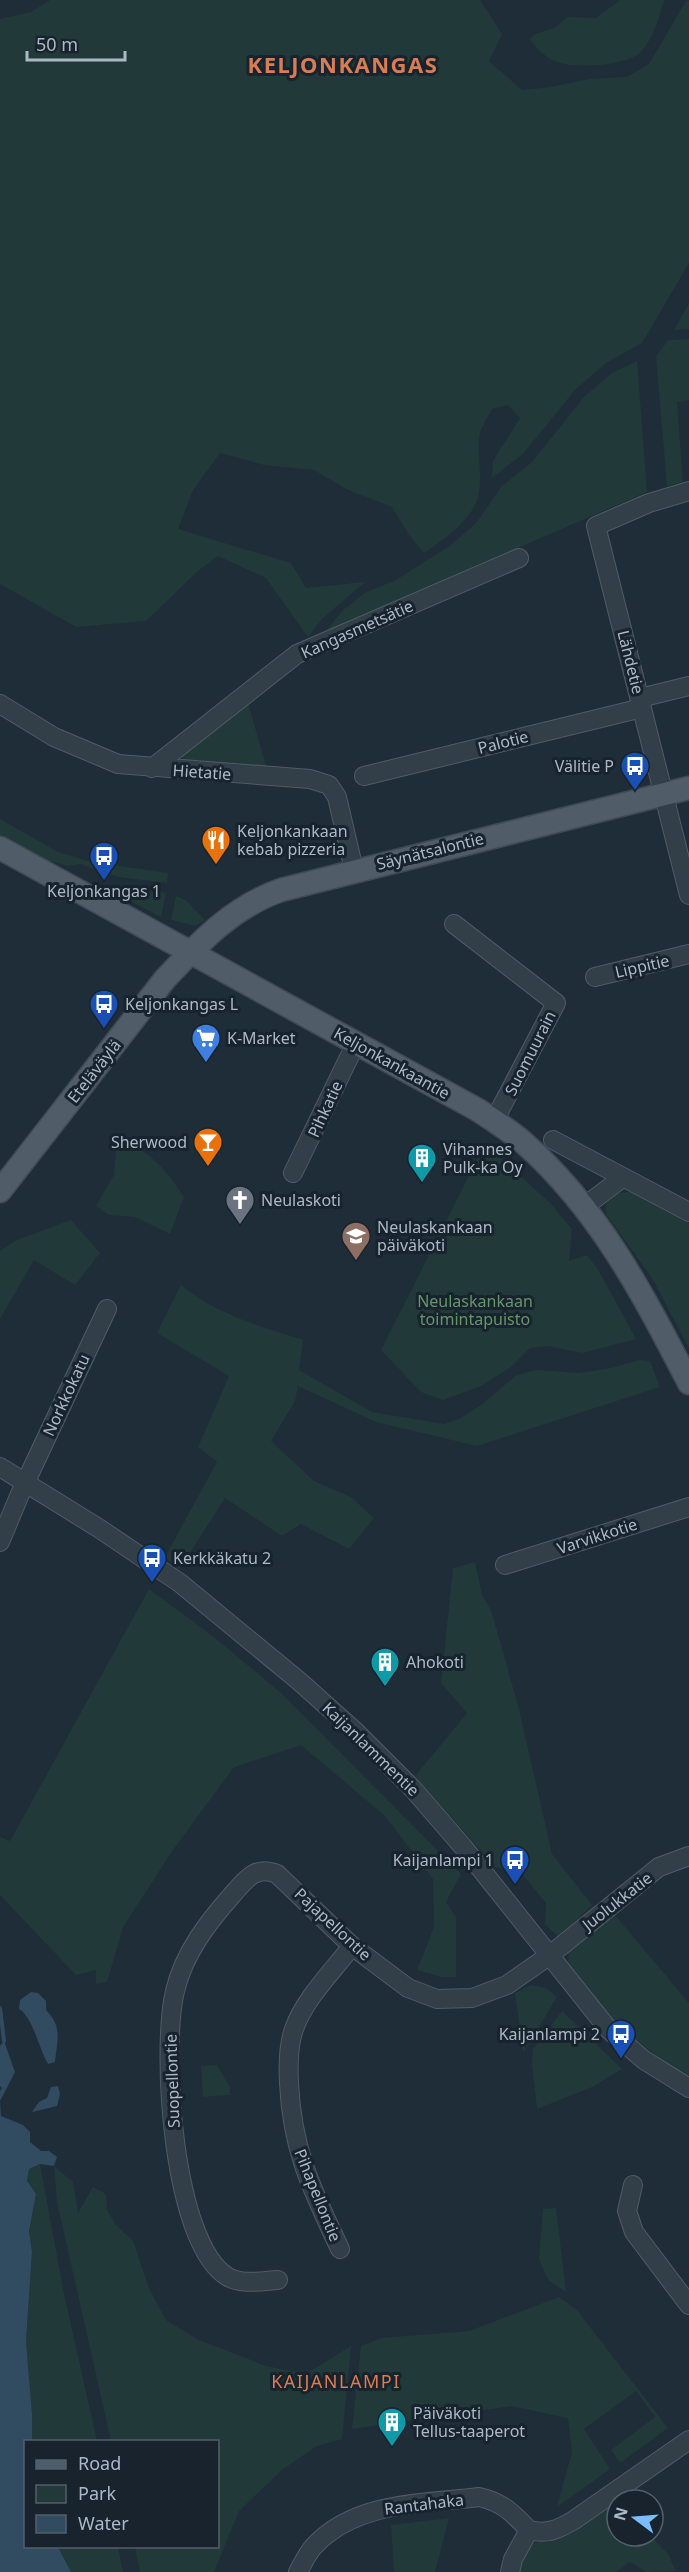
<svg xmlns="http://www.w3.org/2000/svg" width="689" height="2572" viewBox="0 0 689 2572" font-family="'Noto Sans',sans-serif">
<rect width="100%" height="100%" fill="#1f2d38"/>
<path fill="#213939" d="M50 0H480L502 34 489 61 522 90 551 87 589 79 627 77 649 64 686 1H689V263L642 343 606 363 575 390 523 454 492 478 493 461 520 418 508 405 492 409C488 418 479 429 479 439 477 457 483 477 478 496 472 521 444 539 424 553L409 535 392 507 348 490 314 470 264 465 220 453 193 490 178 529 291 563 306 588 365 582 323 618 308 637 266 578 218 556 199 570 146 621 76 627 0 584V19L31 12Z
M620 0H664C659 17 654 37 642 51 629 66 576 69 557 62 545 58 537 48 529 39L535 34 554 28 568 17 596 18Z
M689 303V329L674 330Z
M689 339V400L677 402 683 482 667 486 656 357 668 340Z
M637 361 647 492 460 573 318 641 343 610 366 592 394 581 450 546 477 522 501 487 532 462 584 397 612 373Z
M247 699 268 773 187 768 180 752Z
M0 819 58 852 92 862 168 873 167 883 118 877 80 864 68 866 46 860 0 836Z
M160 891 166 893 161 917 116 894Z
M176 896 186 900 205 920 195 926 171 920Z
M117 1139C147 1147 168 1172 184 1197L170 1234 135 1217 109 1215 96 1206 114 1175Z
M485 1144 550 1203 572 1229 569 1261 587 1255 599 1271 636 1339 583 1353 547 1346 530 1348 511 1367 481 1386 443 1400 421 1392 381 1350Z
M630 1192 689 1223V1348L652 1278 606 1214V1204L618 1193Z
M71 1220 100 1253 75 1285 34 1260 0 1319V1251L17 1240Z
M181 1285C218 1315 259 1326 303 1340L299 1370 372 1412 444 1424 459 1419 481 1405 515 1376 536 1370 579 1373 611 1368 640 1360 650 1361 660 1387 477 1446 376 1422 298 1386 295 1401 271 1441 314 1481 351 1497 374 1518 349 1549 301 1524 282 1536 225 1498 179 1570 165 1557 217 1462 198 1447 229 1376 157 1333Z
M475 1562 482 1595 491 1610 519 1709 552 1854 592 1905 559 1937 545 1925 546 1903 522 1874 495 1867 415 1776 467 1713 441 1683 453 1568Z
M149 1589 214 1637 280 1692 461 1874 446 1902 456 1917V1977H442L417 1970 434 1927 433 1879 385 1816 301 1745 234 1767 173 1850 123 1927 107 1982 96 1984V1970L76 1975 0 1895V1837L10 1841Z
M614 1914 689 2003V2076L678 2072 614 2023 568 1965 569 1947Z
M531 1985 546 1988 557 1997 523 2053 515 1993Z
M562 2011 622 2069 592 2087 537 2109 532 2064 533 2049Z
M217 2065 230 2087V2095L203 2097 201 2066Z
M40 2164 64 2294 97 2441H32V2414L26 2341 32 2252 29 2231 36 2194 27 2182 29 2169Z
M54 2166 73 2182 78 2213 93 2187 106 2194 107 2210 116 2225 133 2241 149 2288 166 2320 199 2340 266 2366 306 2374 351 2346 342 2439 317 2446 283 2469 239 2511 214 2572H140L135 2547 218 2546V2442L111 2441 57 2202Z
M556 2208 566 2292 548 2280 539 2259 543 2209Z
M559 2297 576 2309 668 2428 620 2463 611 2450 655 2417 636 2391 584 2429 610 2469 557 2507 572 2452 568 2418 511 2406 352 2429 361 2346 381 2338 469 2331Z
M626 2493 625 2500H617V2536H651L668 2554 676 2571 646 2572 630 2562 616 2572H516L519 2560 533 2543 557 2539Z
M449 2518 435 2572H394L391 2525Z
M58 2547H118L123 2572H71Z"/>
<path fill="#314b60" d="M31 1992 38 1993 46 2001V2010C63 2027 57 2040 55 2062L48 2064C39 2049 33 2017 19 2009L20 2000Z
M4 2041 15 2072 0 2101 1 2116 23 2125 30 2132V2142L41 2151H49L57 2157 54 2166 40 2164 29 2169 27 2181 36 2194 29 2231 32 2252 26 2341 32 2414V2441L26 2442V2546L58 2547 71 2572H0V2091L2 2088 0 2086V2046Z
M58 2086 60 2094 57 2106 32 2112 39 2102 47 2098 51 2087Z"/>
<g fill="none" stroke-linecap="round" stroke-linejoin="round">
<path stroke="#314b60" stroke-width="4" d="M0 2008 4 2041"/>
<g stroke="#505c66" stroke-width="20">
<path id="minor" d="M689 491 649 503 596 526 689 895
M640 698 689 686
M0 704 54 737 118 764 310 779 329 785 337 797 354 870
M152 768 297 654 519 558
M364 776 642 708
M454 924 556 1003 494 1121
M595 977 689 954
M553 1140 689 1212
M293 1173 356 1043
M585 1206 622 1178
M0 1467 100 1529 180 1583 299 1681 356 1732 413 1789 464 1848 609 2030 644 2060 689 2088
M0 1542 20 1494 107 1309
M505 1565 689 1507
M633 2185 627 2211 634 2232 689 2305
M340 2249C312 2190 292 2150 289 2083 288 2065 288 2046 294 2029 305 1998 333 1971 352 1946
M278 2280C262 2281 242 2285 228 2277 172 2244 161 2049 175 1991 184 1953 208 1922 233 1894 246 1879 256 1865 277 1874L352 1946 408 1988 437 1999 472 1998 507 1985 550 1955 659 1867 689 1856
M298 2572C303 2563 308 2552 315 2545 357 2501 423 2504 479 2497 502 2502 513 2513 529 2530
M510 2572 513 2559 529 2530C547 2535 559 2529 574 2520L689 2440"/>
</g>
<g stroke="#3f4a55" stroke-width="25">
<path id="major" d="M0 848 478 1110C493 1120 509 1130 523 1142 599 1209 643 1294 689 1383
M0 1191 165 979C200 942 232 907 281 890L689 788"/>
</g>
<use href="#minor" stroke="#323e48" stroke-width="18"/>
<use href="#major" stroke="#505d69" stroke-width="22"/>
</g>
<defs>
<g id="bus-pin" transform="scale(1.5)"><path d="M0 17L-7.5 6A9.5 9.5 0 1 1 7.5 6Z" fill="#1a4fb4" stroke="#18232d"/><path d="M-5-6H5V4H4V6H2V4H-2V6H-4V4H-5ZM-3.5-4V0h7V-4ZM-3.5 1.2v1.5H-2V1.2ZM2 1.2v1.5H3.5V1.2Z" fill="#fff"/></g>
<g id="restaurant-pin" transform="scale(1.5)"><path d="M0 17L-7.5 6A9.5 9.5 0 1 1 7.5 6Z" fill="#e8710a" stroke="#18232d"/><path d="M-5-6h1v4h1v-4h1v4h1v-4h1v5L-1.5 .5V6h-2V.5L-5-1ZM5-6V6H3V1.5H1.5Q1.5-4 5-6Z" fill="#fff"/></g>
<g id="supermarket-pin" transform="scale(1.5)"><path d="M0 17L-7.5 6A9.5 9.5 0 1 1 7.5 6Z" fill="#3f7fe0" stroke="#18232d"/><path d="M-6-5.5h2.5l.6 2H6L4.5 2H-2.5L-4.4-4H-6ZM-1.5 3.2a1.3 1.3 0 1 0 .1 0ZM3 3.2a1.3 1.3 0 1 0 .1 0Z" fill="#fff"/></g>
<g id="bar-pin" transform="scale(1.5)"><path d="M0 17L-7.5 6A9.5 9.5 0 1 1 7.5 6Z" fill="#e8710a" stroke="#18232d"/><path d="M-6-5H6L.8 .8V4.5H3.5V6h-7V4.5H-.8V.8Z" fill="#fff"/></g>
<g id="building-pin" transform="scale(1.5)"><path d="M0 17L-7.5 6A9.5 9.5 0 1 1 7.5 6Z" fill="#0f9aa8" stroke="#18232d"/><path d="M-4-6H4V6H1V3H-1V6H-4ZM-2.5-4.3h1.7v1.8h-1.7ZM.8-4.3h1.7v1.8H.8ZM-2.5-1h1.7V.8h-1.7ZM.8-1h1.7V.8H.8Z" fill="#fff"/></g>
<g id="church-pin" transform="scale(1.5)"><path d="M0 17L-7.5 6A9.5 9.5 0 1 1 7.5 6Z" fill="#6b7280" stroke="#18232d"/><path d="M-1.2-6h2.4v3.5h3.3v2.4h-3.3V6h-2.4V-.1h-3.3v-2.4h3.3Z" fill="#fff"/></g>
<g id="school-pin" transform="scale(1.5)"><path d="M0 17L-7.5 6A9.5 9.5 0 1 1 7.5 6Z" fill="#8d6e63" stroke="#18232d"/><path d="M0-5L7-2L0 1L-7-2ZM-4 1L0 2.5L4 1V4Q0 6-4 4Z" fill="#fff"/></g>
</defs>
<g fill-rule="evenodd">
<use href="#bus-pin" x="635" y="766"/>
<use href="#restaurant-pin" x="216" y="840"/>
<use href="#bus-pin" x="104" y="856"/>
<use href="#bus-pin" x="104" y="1004"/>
<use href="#supermarket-pin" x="206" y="1038"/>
<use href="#bar-pin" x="208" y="1142"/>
<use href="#building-pin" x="422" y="1158"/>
<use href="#church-pin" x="240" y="1200"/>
<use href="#school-pin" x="356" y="1236"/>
<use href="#bus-pin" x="152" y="1558"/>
<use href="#building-pin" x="385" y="1662"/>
<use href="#bus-pin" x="515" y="1860"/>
<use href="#bus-pin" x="621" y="2034"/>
<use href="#building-pin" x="392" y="2422"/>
</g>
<g text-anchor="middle" stroke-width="6" stroke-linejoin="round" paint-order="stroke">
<g font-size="16" fill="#acb9c5" stroke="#18232d">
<text transform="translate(357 629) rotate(-24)" y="6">Kangasmetsätie</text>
<text transform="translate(631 662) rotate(76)" y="6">Lähdetie</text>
<text transform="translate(503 742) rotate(-14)" y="6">Palotie</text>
<text transform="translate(202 772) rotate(4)" y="6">Hietatie</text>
<text transform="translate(430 851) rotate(-14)" y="6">Säynätsalontie</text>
<text transform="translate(642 966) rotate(-13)" y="6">Lippitie</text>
<text transform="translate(530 1053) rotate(-63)" y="6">Suomuurain</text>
<text transform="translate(392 1063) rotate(29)" y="6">Keljonkankaantie</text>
<text transform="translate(94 1071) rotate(-52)" y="6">Eteläväylä</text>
<text transform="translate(325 1109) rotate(-65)" y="6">Pihkatie</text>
<text transform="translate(66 1395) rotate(-65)" y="6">Norkkokatu</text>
<text transform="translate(597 1536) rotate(-18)" y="6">Varvikkotie</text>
<text transform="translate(371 1749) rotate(44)" y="6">Kaijanlammentie</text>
<text transform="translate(617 1901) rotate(-38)" y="6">Juolukkatie</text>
<text transform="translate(333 1924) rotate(43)" y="6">Pajapellontie</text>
<text transform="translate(172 2081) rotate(-92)" y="6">Suopellontie</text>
<text transform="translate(318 2195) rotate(68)" y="6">Pihapellontie</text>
<text transform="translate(424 2504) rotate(-7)" y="6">Rantahaka</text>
</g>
<g font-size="16" fill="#acb9c5" stroke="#18232d" text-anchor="start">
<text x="614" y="772" text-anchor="end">Välitie P</text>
<text x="237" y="837">Keljonkankaan<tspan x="237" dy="18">kebab pizzeria</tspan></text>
<text x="104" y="897" text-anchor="middle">Keljonkangas 1</text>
<text x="125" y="1010">Keljonkangas L</text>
<text x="227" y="1044">K-Market</text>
<text x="187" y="1148" text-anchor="end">Sherwood</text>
<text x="443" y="1155">Vihannes<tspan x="443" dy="18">Pulk-ka Oy</tspan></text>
<text x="261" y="1206">Neulaskoti</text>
<text x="377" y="1233">Neulaskankaan<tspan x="377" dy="18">päiväkoti</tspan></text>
<text x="173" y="1564">Kerkkäkatu 2</text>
<text x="406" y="1668">Ahokoti</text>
<text x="494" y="1866" text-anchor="end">Kaijanlampi 1</text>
<text x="600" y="2040" text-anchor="end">Kaijanlampi 2</text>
<text x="413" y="2419">Päiväkoti<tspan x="413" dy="18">Tellus-taaperot</tspan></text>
</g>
<g font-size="16" fill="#639768" stroke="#18232d">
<text x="475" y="1307">Neulaskankaan<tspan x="475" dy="18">toimintapuisto</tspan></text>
</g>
<g font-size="18" letter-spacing="1.5" fill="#d87d54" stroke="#18232d">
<text x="336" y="2388">KAIJANLAMPI</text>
</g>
<g font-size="22" font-weight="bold" letter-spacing="1.5" fill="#d87d54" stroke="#18232d">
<text x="343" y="73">KELJONKANGAS</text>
</g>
</g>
<rect x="24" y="2440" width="195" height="108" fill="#18232d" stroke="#535f6a" stroke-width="1.5"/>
<rect x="36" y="2460" width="30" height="9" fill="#505d69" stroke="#535f6a" stroke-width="1.5"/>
<text x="78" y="2470" font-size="18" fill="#acb9c5">Road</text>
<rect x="36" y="2485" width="30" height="18" fill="#213939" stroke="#535f6a" stroke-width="1.5"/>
<text x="78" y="2500" font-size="18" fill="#acb9c5">Park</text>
<rect x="36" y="2515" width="30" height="18" fill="#314b60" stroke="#535f6a" stroke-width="1.5"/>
<text x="78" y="2530" font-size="18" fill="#acb9c5">Water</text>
<g transform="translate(635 2518) rotate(286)"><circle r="28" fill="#18232d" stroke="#535f6a" stroke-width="1.5"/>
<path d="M0-4.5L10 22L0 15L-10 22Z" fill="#79bdfd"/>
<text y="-9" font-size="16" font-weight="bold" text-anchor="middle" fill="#acb9c5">N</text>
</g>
<path d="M27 51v9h98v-9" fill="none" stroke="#acb9c5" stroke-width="3"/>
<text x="36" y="51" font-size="18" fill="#acb9c5" stroke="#18232d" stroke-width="4.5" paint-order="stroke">50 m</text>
</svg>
